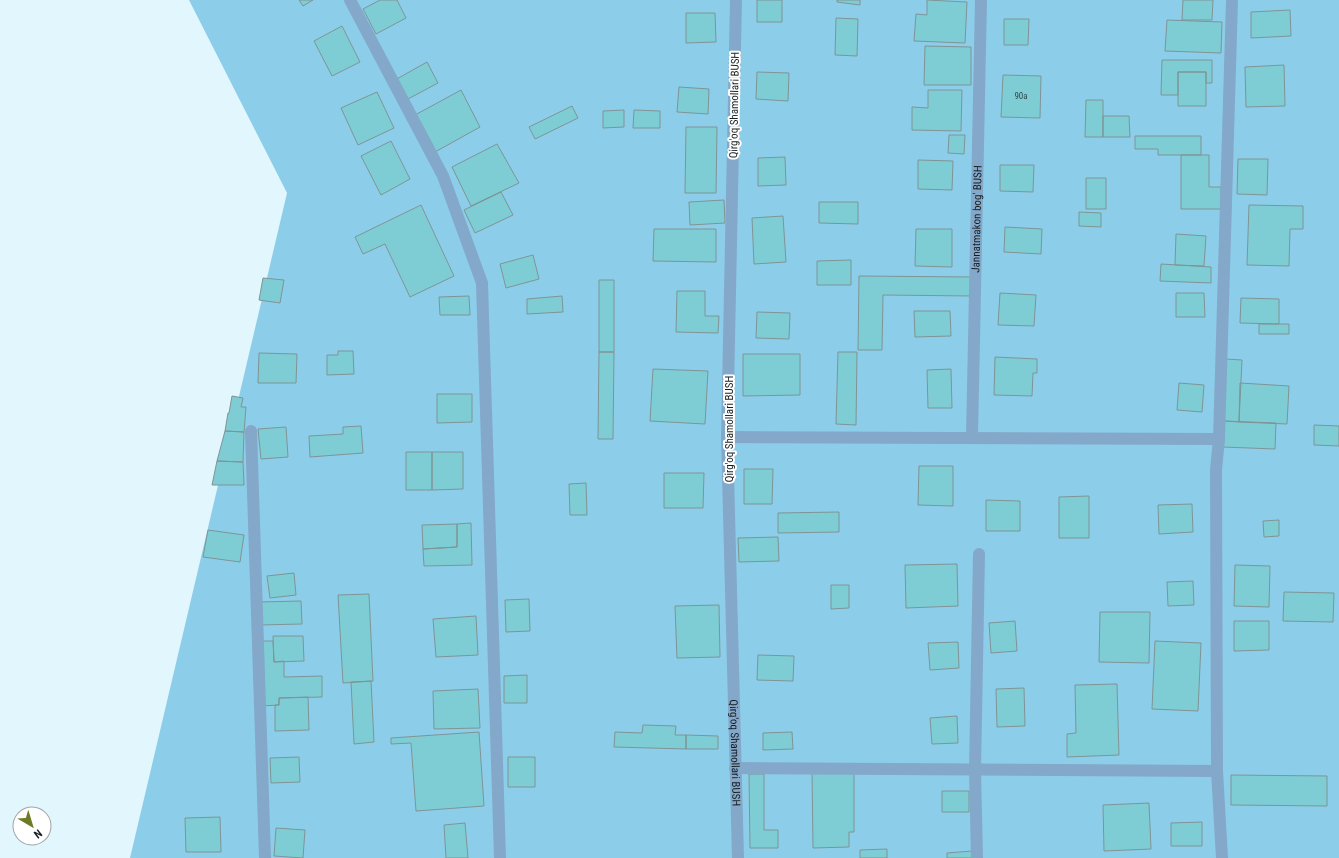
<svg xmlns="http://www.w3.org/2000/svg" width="1339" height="858" viewBox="0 0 1339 858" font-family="'Roboto Condensed',sans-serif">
<rect width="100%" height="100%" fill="#e2f6fe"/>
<path fill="#8ccee9" d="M189 0H1339V858H130L287 193Z"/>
<path fill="#7ecdd5" stroke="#7f9496" d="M299 0H313L303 6Z
M380 0H397L406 18 376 34 363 9Z
M757 0H782V22H757Z
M837 0H860V5L837 2Z
M927 0 967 2 965 43 914 41 916 14 927 15Z
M1183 0H1213L1212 20H1182Z
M1290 10 1291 36 1251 38V12Z
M686 13H715L716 42 686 43Z
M836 18 858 19 857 56 835 55Z
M1004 19H1029L1028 45H1004Z
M1167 20 1222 22 1221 53 1165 51Z
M342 26 360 62 332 76 314 41Z
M925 46 971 47V85H924Z
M1162 60H1212V83H1206V72H1178V95H1161Z
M427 62 438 83 406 100 395 80Z
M1284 65 1285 106 1246 107 1245 67Z
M757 72 789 73 788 101 756 99Z
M1178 72H1206V106H1178Z
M1003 75 1041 76 1040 118 1001 117Z
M679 87 709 89 708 114 677 112Z
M461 90 480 127 435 152 415 115Z
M928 90H962L961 131 912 130V107L928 108Z
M377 92 394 128 358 145 341 108Z
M1086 100H1103V137H1085Z
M572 106 578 118 535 139 529 127Z
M624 110V127L603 128V111Z
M634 110 660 111V128H633Z
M1103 116H1129L1130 137H1103Z
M686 127H717L716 193H685Z
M949 135H965L964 154 948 153Z
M1135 136H1201V155H1158V149H1135Z
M391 141 410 179 381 195 361 156Z
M497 144 519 183 471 206 452 167Z
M1181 155H1209V187H1221V209H1181Z
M785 157 786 185 758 186V158Z
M1238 159H1268L1267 195 1237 194Z
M918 160 953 161 952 190 918 189Z
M1000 165H1034L1033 192 1000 191Z
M1086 178H1106V209H1086Z
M501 192 513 215 475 233 464 210Z
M724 200 725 223 690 225 689 202Z
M819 202H858V224L819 223Z
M421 205 454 276 410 297 385 244 363 254 355 237Z
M1249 205 1303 206V229H1290L1289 266 1247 265Z
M1079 212 1101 213V227L1079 226Z
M783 216 786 262 754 264 752 218Z
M1005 227 1042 229 1041 254 1004 252Z
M654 229H716V262L653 261Z
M916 229H952V267L915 266Z
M1176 234 1206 236 1204 266 1175 265Z
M533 255 539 279 506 288 500 264Z
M851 260V285H817V261Z
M1161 264 1211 267V283L1160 281Z
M859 276 972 277V296L883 295 882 350H858Z
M263 278 284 280 280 303 259 300Z
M599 280H614V352H599Z
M677 291H705V316H719L718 333 676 332Z
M1000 293 1036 295 1034 326 998 325Z
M1176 293H1204L1205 317H1176Z
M469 296 470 315H440L439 297Z
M562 296 563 312 527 314V299Z
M1241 298 1279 299V324L1240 323Z
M914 311H950L951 336 915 337Z
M757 312 790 313 789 339 756 338Z
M1259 324H1289V334H1259Z
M338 351H353L354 374 327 375V355H338Z
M599 352H614L613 439H598Z
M838 352H857L856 425 836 424Z
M259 353 297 354 296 383H258Z
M743 354H800V395L743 396Z
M995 357 1037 359V373H1033L1032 396 994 395Z
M1226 359 1242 360 1239 422 1224 421Z
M653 369 708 371 705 424 650 421Z
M951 369 952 408H928L927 370Z
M1179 383 1204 385 1202 412 1177 410Z
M1240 383 1289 386 1287 424 1239 422Z
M437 394H472V422L437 423Z
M232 396 243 398 241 407H246L244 432 225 431 228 413H229Z
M1224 421 1276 423 1275 449 1223 447Z
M1314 425 1339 426V446L1314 445Z
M361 426 363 453 310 457 309 436 343 434V427Z
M286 427 288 457 261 459 258 429Z
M225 431 244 432 243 462 217 461Z
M406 452H432V490H406Z
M432 452H463V489L432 490Z
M217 461 243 462 244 485H212Z
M919 466H953V506L918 505Z
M744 469H773L772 504H744Z
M664 473H704L703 508H664Z
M586 483 587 515H570L569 484Z
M1089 496V538H1059V497Z
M986 500 1020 501V531H986Z
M1192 504 1193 532 1159 534 1158 505Z
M839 512V532L778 533V513Z
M1279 520V536L1264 537 1263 521Z
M471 523 472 565 424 566 423 549 457 547V524Z
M457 524V547L423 549 422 525Z
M208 530 244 535 240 562 203 557Z
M778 537 779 561 739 562 738 538Z
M957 564 958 606 906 608 905 565Z
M1235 565 1270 566 1269 607 1234 606Z
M294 573 296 595 270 598 267 576Z
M1193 581 1194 605 1168 606 1167 582Z
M831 585H849V608L831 609Z
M1284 592 1334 593 1333 622 1283 621Z
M369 594 373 681 343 683 338 595Z
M529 599 530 631 506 632 505 600Z
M301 601 302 624 259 625V602Z
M719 605 720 657 677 658 675 606Z
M1100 612H1150L1149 663 1099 662Z
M476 616 478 655 436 657 433 619Z
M1015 621 1017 651 991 653 989 623Z
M1234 621H1269V650L1234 651Z
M273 636H303L304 661 274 662Z
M259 641H273L274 662 284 661V677L322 676V697L279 698V705L260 706Z
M1155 641 1201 643 1198 711 1152 709Z
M958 642 959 668 930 670 928 643Z
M758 655 794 656 793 681 757 680Z
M527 675V703H504V676Z
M371 681 374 742 354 744 351 682Z
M1117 684 1119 755 1067 757V734L1076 733 1075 685Z
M1024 688 1025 726 997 727 996 689Z
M478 689 480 728 434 729 433 691Z
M308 697 309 730 275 731V705H279V698Z
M957 716 958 743 932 744 930 718Z
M643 725 676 726 675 735H686V749L614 747 615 732 642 733Z
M479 732 484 806 416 811 411 743 391 744V738Z
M792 732 793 749 763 750V733Z
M686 735 718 736V749H686Z
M299 757 300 782 271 783 270 758Z
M508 757H535V787H508Z
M812 771H854V832H849V847L813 848Z
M749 774H764V830H778V848H750Z
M1231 775 1327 776V806L1231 805Z
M942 791H969V812H942Z
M1149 803 1151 849 1104 851 1103 805Z
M220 817 221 852H186L185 818Z
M1202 822V846H1171V823Z
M465 823 468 858H446L444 825Z
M276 828 305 830 303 858 274 856Z
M887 849V858H860V850Z
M972 851 973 858H947V853Z"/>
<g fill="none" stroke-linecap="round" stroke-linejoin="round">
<g stroke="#84a8c9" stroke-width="12">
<path d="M350 0 443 176 482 283 500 858"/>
<path id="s1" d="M736 0 727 437 738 858"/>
<path d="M251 431 265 858"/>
<path d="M727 437 1219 439"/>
<path id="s2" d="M972 437 981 0"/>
<path d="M735 768 1217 771"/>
<path d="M977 858 975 770 979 554"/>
<path d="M1222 858 1217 771 1216 470 1219 439 1232 0"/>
</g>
</g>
<g text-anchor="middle" stroke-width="4" stroke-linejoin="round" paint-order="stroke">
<g font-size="9" fill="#2f484c">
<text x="1021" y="99">90a</text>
</g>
<g font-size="11" fill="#151c1f" stroke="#fff">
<text transform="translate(734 105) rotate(-89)" y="4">Qirg'oq Shamollari BUSH</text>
<text dy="4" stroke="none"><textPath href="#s2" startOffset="218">Jannatmakon bog' BUSH</textPath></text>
<text transform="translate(729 429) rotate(-90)" y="4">Qirg'oq Shamollari BUSH</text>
<text dy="4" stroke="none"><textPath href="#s1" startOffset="753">Qirg'oq Shamollari BUSH</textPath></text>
</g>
</g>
<g transform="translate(32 826) rotate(142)"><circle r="19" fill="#ffffff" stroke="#a1a4a5"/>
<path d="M0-3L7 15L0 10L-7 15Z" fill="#6e7a26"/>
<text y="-6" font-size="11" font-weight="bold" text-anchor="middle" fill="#151c1f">N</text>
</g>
</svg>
